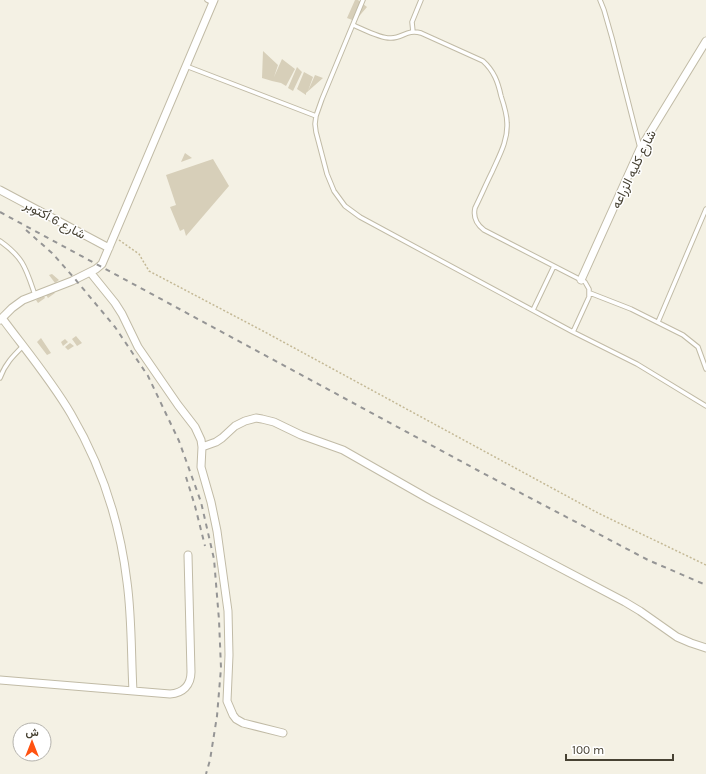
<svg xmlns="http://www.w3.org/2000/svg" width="706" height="774" viewBox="0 0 706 774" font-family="Karla,Vazirmatn,sans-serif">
<rect width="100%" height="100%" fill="#f4f1e4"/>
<path fill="#d7cfb9" d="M355 0H358L367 7 355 21 347 18Z
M263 51 278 65 274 77 282 59 295 69 286 86 281 83 272 81 262 78Z
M297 67 302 72 293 91 288 88Z
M304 72 313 77 308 91 315 75 323 78 306 93V95L297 89Z
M185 153 192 158 181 162Z
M213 159 229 186 186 236 184 229 180 231 170 207 176 205 166 175Z
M52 274 59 280 55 283 49 275Z
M53 291 55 293 48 298 46 295Z
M44 296 45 298 38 303 36 300Z
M76 336 82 343 77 346 72 339Z
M41 338 51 353 47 355 37 342Z
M65 339 68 342 63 346 61 342Z
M70 343 74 346 68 350 65 347Z"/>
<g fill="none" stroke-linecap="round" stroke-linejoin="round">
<g stroke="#c1bba6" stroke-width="5.5">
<path id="service" d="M207 0 213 3
M363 0 322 99 316 116 315 124 316 132 327 174 334 191 345 206 360 217 573 332 637 364 706 406
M600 0 604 10 612 38 640 148
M353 25C363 29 381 39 391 38 403 38 407 29 421 33L483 61C494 71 498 82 501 96 504 105 507 114 507 123 508 141 499 156 492 172 486 184 481 196 475 208 473 217 476 224 484 230L585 282 589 289V297L573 332
M413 32 412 22 421 0
M186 66 316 116
M0 241C24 258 26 269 35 295
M590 293 631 309 683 335 698 347 706 369
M533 310 554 266
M658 322 706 209
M0 378C5 364 13 356 23 346"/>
</g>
<g stroke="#c1bba6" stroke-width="9">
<path id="minor" d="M0 190 109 248
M90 272 115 303 122 314 138 347 178 405 195 427 201 440 202 447 201 467 211 502 217 531 228 611 229 655 227 701 233 715 236 719 243 723 283 733
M581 280 640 149 706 41
M2 318C25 349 51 380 71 414 101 465 120 523 127 582 132 618 131 655 133 691
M0 320 12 308 23 300 72 281 96 269 102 264 214 0
M202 447 216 442 222 438 235 426 245 421 256 418 262 419 274 422 301 435 343 450 429 499 625 602 640 611 677 637 691 643 706 648
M0 680 170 694C183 693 191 685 191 672L188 555"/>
</g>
<path stroke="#c4b996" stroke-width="1.5" stroke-dasharray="2 2" stroke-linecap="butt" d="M119 240 139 254 149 271 263 331 598 513 706 565"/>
<use href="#service" stroke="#fff" stroke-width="3.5"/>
<use href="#minor" stroke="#fff" stroke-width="7"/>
<path stroke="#959595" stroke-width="2" stroke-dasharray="5 5" stroke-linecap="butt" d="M0 212 479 471 648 560 706 585
M26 230 52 253 75 279 115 327 148 376 179 441 201 502 214 559 219 620 221 668 217 716 210 760 206 774
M186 477 195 506 205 546"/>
</g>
<g text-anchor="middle" stroke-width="3" stroke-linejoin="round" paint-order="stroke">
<g font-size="13" fill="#474233" stroke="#fff">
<text transform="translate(633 169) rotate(-64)" y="5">شارع كليه الزراعه</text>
<text transform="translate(55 219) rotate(28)" y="5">شارع 6 أكتوبر</text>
</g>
</g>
<g transform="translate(32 742)"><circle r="19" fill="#ffffff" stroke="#b5b3ad"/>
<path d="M0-3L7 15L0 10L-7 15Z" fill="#ff5211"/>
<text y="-6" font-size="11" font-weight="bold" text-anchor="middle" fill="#474233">ش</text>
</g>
<path d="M566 754v6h107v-6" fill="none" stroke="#474233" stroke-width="2"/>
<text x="572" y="754" font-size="12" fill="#474233" stroke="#ffffff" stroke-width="3" paint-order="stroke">100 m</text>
</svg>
